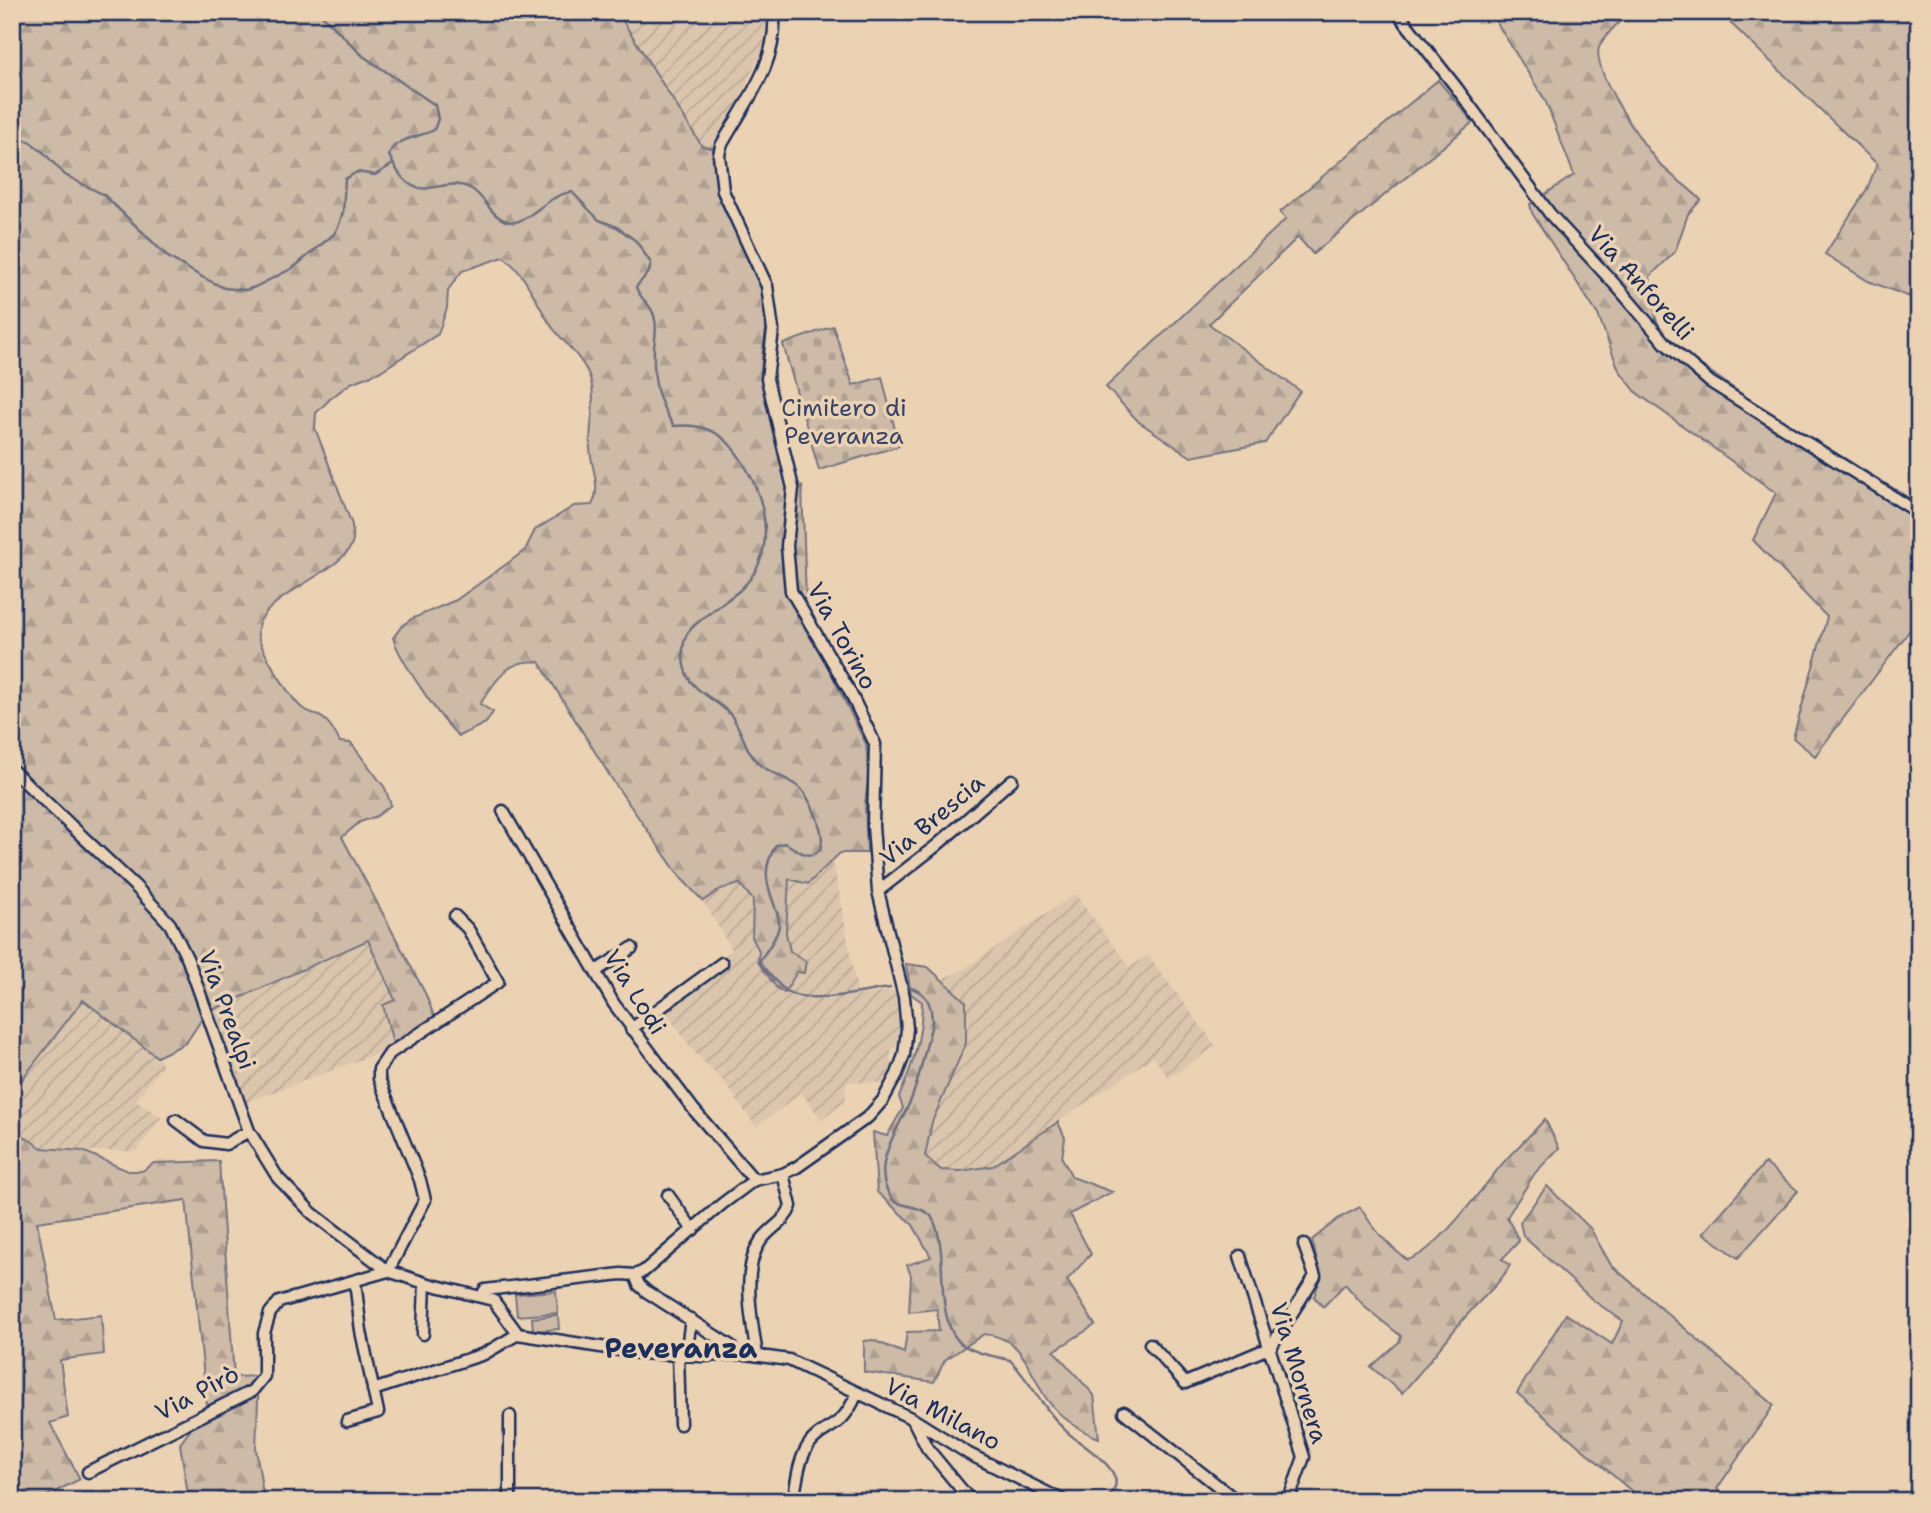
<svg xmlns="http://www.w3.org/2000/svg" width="1931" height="1513" viewBox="0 0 1931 1513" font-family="'Shantell Sans',sans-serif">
<defs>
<pattern id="industrial-furrows" width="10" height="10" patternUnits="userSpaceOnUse" patternTransform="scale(1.75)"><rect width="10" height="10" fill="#dbc6ad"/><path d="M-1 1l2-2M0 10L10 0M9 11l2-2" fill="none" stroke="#bbaa97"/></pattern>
<pattern id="forest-firs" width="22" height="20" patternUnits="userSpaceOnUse" patternTransform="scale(1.75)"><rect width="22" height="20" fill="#cdbaa7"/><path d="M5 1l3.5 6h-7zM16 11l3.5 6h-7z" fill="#afa092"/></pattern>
<pattern id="cemetery-stones" width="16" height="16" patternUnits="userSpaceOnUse" patternTransform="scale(1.75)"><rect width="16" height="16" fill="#cdbaa7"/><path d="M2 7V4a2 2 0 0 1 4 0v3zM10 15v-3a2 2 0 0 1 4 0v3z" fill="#afa092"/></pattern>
</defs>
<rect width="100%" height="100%" fill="#ebd2b3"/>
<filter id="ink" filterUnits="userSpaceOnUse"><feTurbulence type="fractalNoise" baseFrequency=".0143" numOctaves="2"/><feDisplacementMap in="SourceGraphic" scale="14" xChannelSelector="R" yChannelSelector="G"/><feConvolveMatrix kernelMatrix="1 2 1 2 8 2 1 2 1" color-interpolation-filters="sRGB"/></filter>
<g filter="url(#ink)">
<path fill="url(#industrial-furrows)" d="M631 12H767L765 44 716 149 702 146 623 21Z
M833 860 858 995 899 990 902 1017 897 1044 892 1049 890 1059 892 1064 884 1083 847 1082 845 1102 822 1120 801 1093 756 1127 723 1081 694 1052 660 1004 732 950 703 901 721 889 740 884 753 899 754 943 776 987 784 993 797 971 786 933 789 879 808 884Z
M1075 894 1130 967 1148 955 1216 1046 1169 1078 1153 1057 993 1166 958 1171 941 1170 925 1155 932 1122 966 1043V1002L943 978 961 971Z
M369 940 395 1000 394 1047 245 1103 211 1010Z
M83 999 157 1057 163 1065 136 1100 161 1118 137 1151H83L42 1148 12 1129V1084L16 1086Z"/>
<path fill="url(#forest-firs)" stroke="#747482" stroke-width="2" d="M12 12H631L623 21 702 146 716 149C719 177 723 201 734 227 744 252 762 274 766 301 771 326 759 350 762 375 766 412 779 449 788 485L802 486 806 598 797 604 866 744 869 774 865 803 867 853H840L808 884 789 879 786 933 790 951 806 961 804 973 797 972 784 993 776 987 758 962 759 951 752 937 753 900 740 884 721 889 703 901 681 878 615 784 539 662C507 658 496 681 480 704L493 712 486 723 459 736C441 721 400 660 393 638L401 627 411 619 456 600 508 563 525 550 535 530 574 506 592 505C602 486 591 468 590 448 589 424 597 401 590 378 583 358 564 343 552 327 536 304 526 272 503 257L462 271 448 290 447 308 438 334 379 372 351 383 330 399 316 413 315 428 352 525C352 529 354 536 353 541 346 573 251 598 258 635 260 649 291 699 302 708 309 713 319 714 325 720 332 725 336 735 340 742L351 743 385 788 391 805 377 816 360 822 342 837 425 993 436 1021 394 1047 383 1005 395 1000 368 940 206 1013 186 1043 157 1057 83 1000 16 1087 12 1084Z
M1490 12H1629C1620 22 1606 33 1600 45 1588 67 1644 147 1660 164 1673 178 1689 187 1701 200L1688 214 1675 252 1650 276 1656 319 1662 332 1677 348 1757 405 1919 504V618L1815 756 1793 738 1827 617 1753 540 1776 493 1637 393 1619 370 1598 315 1532 213 1530 204 1574 175 1545 100Z
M1719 12H1919V304L1910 297 1868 281 1825 254 1867 189 1877 164Z
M1438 80 1473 122 1313 254 1298 237 1209 324 1300 391 1265 443 1191 457 1139 422 1106 387 1286 219 1280 212Z
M906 964 928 967 966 1002V1043L932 1122 925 1156 941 1170 960 1171 993 1166 1058 1122 1065 1138 1062 1158 1072 1177 1112 1192 1070 1214 1091 1254 1067 1280 1095 1325 1054 1351 1094 1395 1099 1438C1079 1431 1058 1415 1046 1398 1027 1369 1025 1338 984 1334L945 1360 934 1382 864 1372V1341L873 1340 904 1353 907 1332 939 1331 937 1309 909 1312 911 1276 907 1265 931 1257 913 1225 877 1192 873 1132 887 1136 903 1108 899 1097C913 1065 922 1037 922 1002L911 994Z
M1545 1119 1559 1148 1535 1173 1507 1217 1519 1241 1502 1259 1510 1265C1500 1285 1482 1297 1468 1314 1445 1340 1425 1368 1402 1393L1371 1367 1399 1342 1401 1336 1366 1308 1345 1284 1323 1307 1314 1297 1321 1277 1312 1240 1339 1218 1360 1207C1373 1229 1387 1245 1407 1260 1436 1254 1483 1186 1504 1162 1517 1147 1532 1134 1545 1119Z
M12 1129 42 1148 83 1151 128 1171H142L154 1163 219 1161 234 1377 259 1376 256 1449 264 1501H189L180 1444 207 1407 186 1200 37 1222 56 1320 101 1315 104 1354 60 1360 68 1417 50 1423 80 1479 37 1501H12Z
M1765 1163 1798 1191 1738 1258 1703 1233Z
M1547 1186 1590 1228 1611 1265 1774 1405 1717 1489 1728 1501H1643L1517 1393 1566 1314 1612 1344 1623 1321 1594 1301 1523 1236 1520 1222Z"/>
<path fill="url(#cemetery-stones)" stroke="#747482" stroke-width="2" d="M833 326 853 385 882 377 899 446 819 470 783 344Z"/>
<path fill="#cdbaa7" stroke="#747482" stroke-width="2" d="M556 1291 558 1313 517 1316 515 1294Z
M558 1315 559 1329 533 1331 532 1318Z"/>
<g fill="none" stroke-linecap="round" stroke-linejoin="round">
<path stroke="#6d6f80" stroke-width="2.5" d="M319 12 363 56 435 105 438 119 434 130C418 138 396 137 389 155 416 215 437 173 470 188 486 196 490 219 511 222 528 224 548 194 572 192L599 220 617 227 636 241 651 263 649 272 636 287C640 300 653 305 655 320 657 328 655 339 654 347 653 380 656 399 674 426 696 424 716 428 731 446 764 486 783 550 740 590 729 600 692 623 687 634 681 646 682 663 687 675 694 692 718 700 730 714 742 728 744 750 759 764 771 774 788 778 800 788 810 797 834 847 814 854 806 858 792 847 785 843L776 845C763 867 765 880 774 904 776 911 780 918 779 926 777 938 767 950 760 960L761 965C769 973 776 983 785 990 805 1006 865 991 890 988
M12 134 30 142 43 152 65 175 104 195 168 257 202 277 224 288 246 290 255 287 293 268 334 234 339 225 343 212 345 179 357 172 375 175 393 164
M911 988C929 993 932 1007 932 1024 925 1048 921 1074 912 1097 900 1128 865 1170 895 1202 905 1206 925 1208 931 1216 937 1225 940 1241 941 1252 943 1278 940 1329 963 1345 977 1354 994 1356 1010 1360 1030 1381 1043 1408 1064 1429 1077 1443 1109 1459 1115 1478 1118 1488 1111 1495 1104 1501"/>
<g stroke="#1b2f5e" stroke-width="15">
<path id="minor" d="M1397 12 1456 87 1550 214 1620 290 1665 343 1710 382 1919 513
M12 770 136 887 170 924 188 960 249 1131 278 1178 312 1213 388 1271 425 1283 493 1300 518 1334 639 1353 702 1356 746 1354 789 1360 913 1419 969 1454 1064 1501
M503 811 614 1004 694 1110 754 1180
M878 891 936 846 1012 780
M596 971 632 948
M631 1029 722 963
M176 1120 204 1141 226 1144 249 1131
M668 1195 693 1230
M1240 1256 1304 1457 1288 1501
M388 1271 425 1200 420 1180 379 1079V1069L390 1053 498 982 468 929 455 916
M635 1275 644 1271 722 1204 754 1180 783 1174 797 1167 868 1117 883 1100 897 1074 904 1055 907 1029 904 997 878 891 873 826 875 744 849 690 791 591 787 546 793 488 767 379 773 330 767 286 723 191 719 155 721 146C745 102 778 65 774 12
M635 1275 639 1285 647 1292 731 1346 733 1354
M482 1296 485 1290 621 1274 635 1275
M423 1334 425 1283
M1150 1344 1185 1383 1271 1347 1315 1276 1304 1245
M678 1354 680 1424
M686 1355 691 1319
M757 1355C752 1323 741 1270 760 1242 769 1228 785 1223 791 1206L783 1174
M373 1390 484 1354 518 1334
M1124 1412 1237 1501
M913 1420 927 1448 971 1501
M347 1421 378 1412 361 1331 355 1281
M88 1472 252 1391 264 1376V1333L270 1313 279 1302 388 1271
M510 1501V1416
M793 1501C797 1482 798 1459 810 1443 818 1432 830 1429 840 1420 848 1413 853 1403 857 1393"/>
</g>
<use href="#minor" stroke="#ebd2b3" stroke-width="10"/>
</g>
</g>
<g text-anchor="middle" stroke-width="7" stroke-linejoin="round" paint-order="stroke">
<g font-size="24" fill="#1b2f5e" stroke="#ebd2b3">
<text transform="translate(1641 283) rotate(48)" y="8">Via Anforelli</text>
<text transform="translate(842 636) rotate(61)" y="8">Via Torino</text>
<text transform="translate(932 820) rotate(-40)" y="8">Via Brescia</text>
<text transform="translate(635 992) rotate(58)" y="8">Via Lodi</text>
<text transform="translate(227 1010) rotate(70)" y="8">Via Prealpi</text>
<text transform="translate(1299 1373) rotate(73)" y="8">Via Mornera</text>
<text transform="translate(197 1393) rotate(-28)" y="8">Via Pirò</text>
<text transform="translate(943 1414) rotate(28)" y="8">Via Milano</text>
</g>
<g font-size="24" fill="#364469" stroke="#ebd2b3">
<text x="844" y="416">Cimitero di<tspan x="844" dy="28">Peveranza</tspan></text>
</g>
<g font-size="28" font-weight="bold" fill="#1b2f5e" stroke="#ebd2b3">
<text x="681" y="1358">Peveranza</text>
</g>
</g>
<rect width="1931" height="1513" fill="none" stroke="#ebd2b3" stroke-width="42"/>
<rect x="21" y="21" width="1889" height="1471" fill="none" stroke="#1b2f5e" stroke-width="2.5" filter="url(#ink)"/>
</svg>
